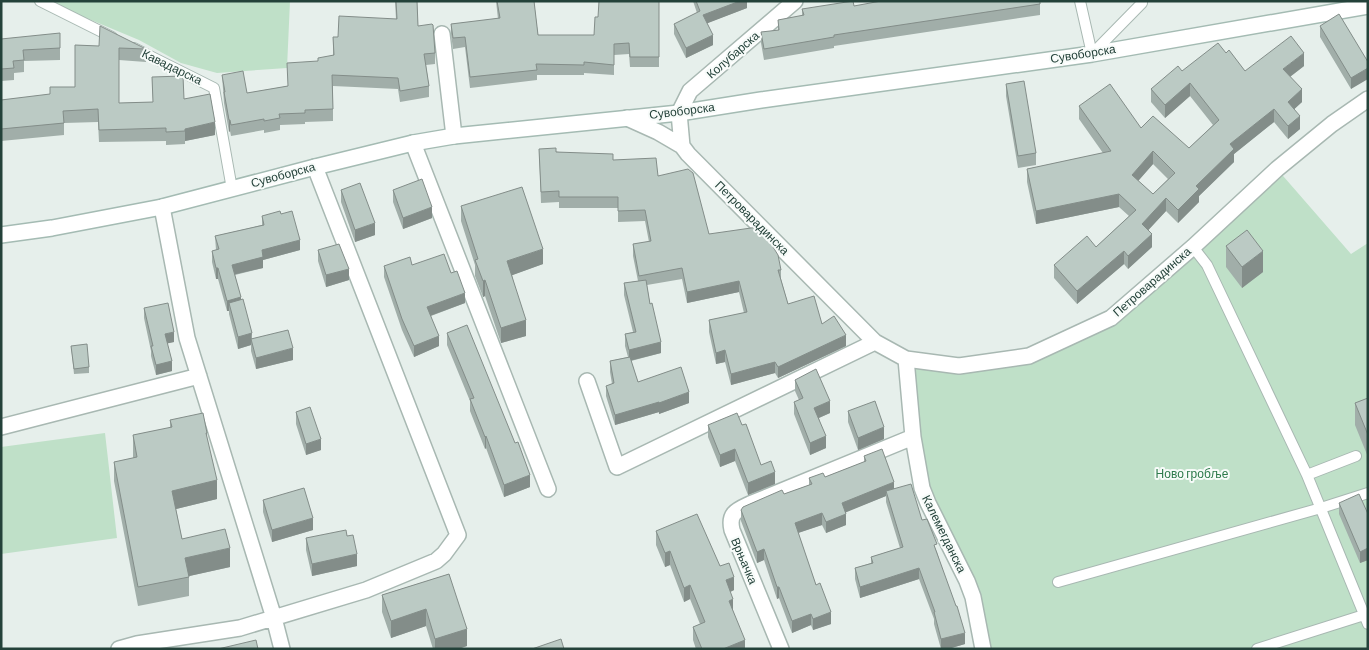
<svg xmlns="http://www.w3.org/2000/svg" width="1369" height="650" viewBox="0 0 1369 650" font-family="Barlow,sans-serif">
<rect width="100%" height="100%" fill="#e6efeb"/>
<path fill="#bfe0c8" d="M52 1H290L287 68 217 73 181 63 139 40 60 7Z
M1277 169 1351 254 1368 243V649H983L973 597 928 503 906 359 959 366 1029 356 1111 318Z
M105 433 117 538 1 554V447Z"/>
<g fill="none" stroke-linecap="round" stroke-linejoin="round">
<g stroke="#a8b8b2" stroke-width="12">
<path id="service" d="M40 1 112 37
M1080 1 1092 54
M134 48 214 88 232 189
M1092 54 1142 3V1
M1193 247 1207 265 1307 475 1368 624
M1307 475 1356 456
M1058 582 1321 508 1368 493
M1257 649 1364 615"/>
</g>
<g stroke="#a8b8b2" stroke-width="18">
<path id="minor" d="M795 1 690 91 679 113 682 146 688 154 875 342 906 359 959 366 1029 356 1111 318 1193 247 1277 169 1332 124 1368 99
M442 34 454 136
M627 118 658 132 682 146
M413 143 548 489
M162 207 187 338 274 618 282 649
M906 359 913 437 922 488 928 503 967 581 973 597 983 649
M587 381 617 467 875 342
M1 427 199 376
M119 649 137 644 240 628 366 590 436 561 444 554 458 535 315 167
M781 649 732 530C728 513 737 510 750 504L913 437"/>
</g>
<g stroke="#a4bbb3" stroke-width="18">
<path id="secondary" d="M1 235 52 228 162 207 315 167 413 143 454 136 679 113 761 100 1092 54 1368 6"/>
</g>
<use href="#service" stroke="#fff" stroke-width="10"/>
<use href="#minor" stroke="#fff" stroke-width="15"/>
<use href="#secondary" stroke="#fff" stroke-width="15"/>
</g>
<path fill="#a1aea9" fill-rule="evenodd" d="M395 1H417L418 26 435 53V64L426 65 429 86V97L400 102 398 89 333 86V121L305 122V124L280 125V130L264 133V130L231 136 230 131 229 132 224 103 222 75 247 93 288 86 318 61 333 55V37H338L396 19Z
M496 1H534L538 35H594L598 17 659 1V67H630L629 54 614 55V75L584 73V75H537V80L470 88 465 47 453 49 451 34V24L498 19Z
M693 1H747V8L707 23 713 45 686 58 674 34V24L697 13Z
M1040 4V15L834 46V48L764 60 761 43V32L778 30V20L802 16V9L854 6Z
M1320 26 1368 62 1351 89 1320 37Z
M1 39 60 48V60L24 61V72L14 73V80L1 81Z
M75 45 146 49V62L119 60V103L153 102 152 77 184 99 215 135 185 141V144L166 145V141L99 142 98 122 64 123V135L1 141V100L50 95 75 87Z
M1226 53 1245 71 1304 66 1290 77 1302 102 1294 109 1300 129 1288 139 1274 122 1234 154V162L1199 196V202L1178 223 1166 211 1148 230 1152 247 1128 269 1124 264 1077 304 1054 278V265L1096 247 1129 216 1119 207 1036 224 1027 182V169L1103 153 1079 119V106L1141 128 1189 148 1213 125 1190 96 1165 118 1151 102V89L1182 71ZM1153 164 1168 179 1153 194 1138 181Z
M1006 84 1036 153V165L1018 168 1006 96Z
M539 149 613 160 658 176 709 234 781 270V279L788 304 822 324 846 346 778 378 775 373 731 385 725 362 716 364 709 332V320L744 313 739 292 687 303 682 279 647 285 650 304 661 353 631 361 638 382 689 403 659 414V412L615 425 606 396V386L612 384 610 372V361L628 357 625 346V334L633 332 624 295V283L638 281 633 256V244L649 242 645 221 618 222V208H559V202L541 203Z
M341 190 375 235 355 242 341 202Z
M393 190 432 218 403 229 393 202Z
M461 206 543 264 512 275 526 336 501 343 485 296 483 297 475 276V265L461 221Z
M281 214 300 250 263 260V268L235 275 241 299 252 339 293 360 256 369 251 351V345L238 349 229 314V311H227L218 279H216L212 262V251L216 250 215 236 262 225V216Z
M1226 246 1263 272 1242 288 1226 267Z
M318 250 349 280 326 287 318 261Z
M412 265 465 303 431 316 439 346 414 357 402 330 384 277V266Z
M144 308 174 342 167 343 172 371 156 375 151 356V351L144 318Z
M447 333 530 487 504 497 486 448 485 449 470 411V401L447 345Z
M71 346 89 367V373L74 374Z
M795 380 830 413 819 418 826 448 810 455 794 414V402L799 400 795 391Z
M1368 398V457L1355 425V403Z
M848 411 884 439 858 450 848 422Z
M296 412 321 450 306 455 296 424Z
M170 420 207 433V439L217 499 176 509 182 539 230 567 189 576V596L138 606 114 481V462L133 458V435L170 428Z
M708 425 775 484 748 495 735 461 720 467 708 437Z
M864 456 922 520 937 552 965 644 948 649H941L934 624V619L919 579 860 598 855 579V568L871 563V557L900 548 886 502V496L845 512 846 525 826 533 822 525 798 533 816 585 831 624 813 630 811 625 792 633 779 598 777 599 764 560 757 563 741 521V510L809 485V478L825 477 864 462Z
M263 500 313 530 272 542 263 512Z
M1339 503 1368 514V560L1360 563 1339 514Z
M656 531 720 566 734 590 730 592 733 612 745 649H696L693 640V627L700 624 690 599 684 602 670 565 665 567 656 545Z
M347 536 357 566 312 576 306 550V538Z
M449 574 467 646 458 649H433L426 626 391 638 382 612V595Z"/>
<path fill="#838d89" d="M740 1H747V8L703 25V15Z
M713 35V45L686 58V48Z
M1304 53V66L1283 82V69Z
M1368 68V79L1351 89V78Z
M1190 83V96L1165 118V105Z
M1302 89V102L1288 115V102Z
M1274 109V122L1234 154V162L1199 196V202L1178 223V210L1196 186 1230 144Z
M1300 116V129L1288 139V126Z
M229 120H230V131L229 132Z
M215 122V135L185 141V129Z
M1153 151V164L1132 188V175Z
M1119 194V207L1036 224V211Z
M1166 198V211L1142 237V224Z
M432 207V218L403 229V218Z
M375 223V235L355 242V230Z
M1152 234V247L1128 269V256Z
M300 240V250L263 260V268L232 275V265L262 250Z
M543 249V264L507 277V261Z
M1124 251V264L1077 304V291Z
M1263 251V272L1242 288V267Z
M216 268H218V279H216Z
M349 269V280L326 287V275Z
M485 280V296L483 297V281Z
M739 281V292L687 303V292Z
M465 293V303L427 317V307Z
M241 297V308L229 303V311H227V301Z
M526 320V336L501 343V328Z
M174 332V342L165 344V334Z
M252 333 251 345 238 349V337Z
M846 335V346L778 378V367Z
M439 336V346L414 357V346Z
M661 342V353L629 361V350Z
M293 348V360L256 369V358Z
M725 350V362L716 364V353Z
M172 361V371L156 375V365Z
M775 362V373L731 385V374Z
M689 392V403L659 414V403Z
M830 401V413L814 420V408Z
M659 402V412L615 425V415Z
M884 427V439L858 450V438Z
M486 436V448L485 449V437Z
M826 436V448L810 455V443Z
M321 439V450L306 455V444Z
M735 449V461L720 467V455Z
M775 472V484L748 495V483Z
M530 475V487L504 497V485Z
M217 480V499L172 510V491Z
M894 482V493L886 491V496L842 514V503Z
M822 513V525L795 534V523Z
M846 514V525L826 533V522Z
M313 518V530L272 542V530Z
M230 548V567L185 577V558Z
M1368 548V560L1360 563V552Z
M764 549V560L757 563V552Z
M670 551V565L665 567V553Z
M357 554V566L312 576V564Z
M919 568V579L860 598V587Z
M734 577V590L726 594V580Z
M690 585V599L684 602V588Z
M777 587H779V598L777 599Z
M733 599V612L729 601Z
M426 609V626L391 638V621Z
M831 612V624L813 630V619Z
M811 614V625L792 633V621Z
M467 629V646L458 649H435V639Z
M965 633V644L948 649H941V639Z
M745 640V649H723Z"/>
<path fill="#bbcac4" stroke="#838d89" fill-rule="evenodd" d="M396 1H417L418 26 432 24 433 25 435 53 424 54 429 86 400 91 398 78 332 75 333 109 305 110V113L279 114 280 118 264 121V119L231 125 230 120H229L224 92H225L222 75 243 71 247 93 288 86 287 63 318 61V58L334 55 333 37H338L339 16 397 19Z
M497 1H534L538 35H594L595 17H598L599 1H659V57H630L629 43 614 44V65L584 62V65L536 64 537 70 470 77 465 37 453 38 451 24 500 18Z
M696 1H740L703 15 713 35 686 48 674 24 700 11Z
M853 1 854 6 881 1H1040V4L834 35V37L764 49 761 32 779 30 778 20 804 15 802 9Z
M1339 14 1368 62V68L1351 78 1320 26Z
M100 26 146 49 119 48V103L153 102 152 77 183 76 184 99 210 94 215 122 185 129V131L166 132V128L99 130 98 109 63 111 64 123 1 129V100L50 94V87H75V45L99 46Z
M60 33V48L23 50 24 60 13 61 14 68 1 69V39Z
M1291 36 1304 53 1283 69 1302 89 1288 102 1300 116 1288 126 1274 109 1230 144 1234 149 1196 186 1199 189 1178 210 1166 198 1142 224 1152 234 1128 256 1124 251 1077 291 1054 265 1087 236 1096 247 1136 210 1119 194 1036 211 1027 169 1111 151 1079 106 1110 84 1141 128 1153 116 1189 148 1219 120 1190 83 1165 105 1151 89 1178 66 1182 71 1218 43 1226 53 1229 50 1245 71ZM1153 151 1175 173 1153 194 1132 175Z
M1024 81 1036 153 1018 156 1006 84Z
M556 148V152L613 154V160L656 158 658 176 688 169 693 173 709 234 758 227 765 234 778 255 781 270H778L788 304 814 296 822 324 834 316 846 335 778 367 775 362 731 374 725 350 716 353 709 320 747 312 739 281 687 292 682 268 639 276 633 244 651 241 645 210 618 211V197H559V191L541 192 539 149Z
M422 179 432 207 403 218 393 190Z
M360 183 375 223 355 230 341 190Z
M522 187 543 249 507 261 526 320 501 328 485 280 483 281 475 260 478 259 461 206Z
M280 211 281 214 292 211 300 240 262 250 263 257 232 265 241 297 227 301 218 268H216L212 251 219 249 215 236 264 225 262 216Z
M1247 230 1263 251 1242 267 1226 246Z
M339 244 349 269 326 275 318 250Z
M444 254 451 273 457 271 465 293 427 307 439 336 414 346 402 319 384 266 410 257 412 265Z
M646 280 650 304 652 303 661 342 629 350 625 334 636 332 624 283Z
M243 299 252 333 238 337 229 303Z
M168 303 174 332 165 334 172 361 156 365 151 346H153L144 308Z
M467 325 515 443 518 442 530 475 504 485 486 436 485 437 470 399 474 398 447 333Z
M288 330 293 348 256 358 251 339Z
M87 344 89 367 74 369 71 346Z
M630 357 638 382 681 367 689 392 659 403V402L615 415 606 386 614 383 610 361Z
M816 369 830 401 814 408 826 436 810 443 794 402 803 398 795 380Z
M1368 398V435L1355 403Z
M875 401 884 427 858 438 848 411Z
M310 407 321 439 306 444 296 412Z
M203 413 207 433H206L217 480 172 491 182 539 225 529 230 548 185 558 189 577 138 587 114 462 137 457 133 435 172 427 170 420Z
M737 413 742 425 746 424 761 465 771 461 775 472 748 483 735 449 720 455 708 425Z
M882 449 894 482 842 503 846 514 826 522 822 513 795 523 816 585 820 583 831 612 813 619 811 614 792 621 779 587H777L764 549 757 552 741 510 743 507 782 490 784 494 812 484 809 478 823 473 825 477 866 461 864 456Z
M911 484 922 520 927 519 937 544 934 545 956 606H957L965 633 941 639 934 612H935L919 568 860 587 855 568 873 563 871 557 903 547 886 491Z
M304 488 313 518 272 530 263 500Z
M1359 494 1368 514V548L1360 552 1339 503Z
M697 514 720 566 729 563 734 577 726 580 733 599 729 601 745 640 723 649H702L693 627 705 622 690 585 684 588 670 551 665 553 656 531Z
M346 530 347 536 353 535 357 554 312 564 306 538Z
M449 574 467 629 435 639 426 609 391 621 382 595Z
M561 639 564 649H532Z
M256 640 258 649H218Z"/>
<g text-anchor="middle" stroke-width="4" stroke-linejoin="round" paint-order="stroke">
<g font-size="12" fill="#24423a" stroke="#f7fbf9">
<text transform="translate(1083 54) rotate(-9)" y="4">Сувоборска</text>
<text transform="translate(733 55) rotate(-41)" y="4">Колубарска</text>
<text transform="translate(172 67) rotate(26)" y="4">Кавадарска</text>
<text transform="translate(682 111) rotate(-7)" y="4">Сувоборска</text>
<text transform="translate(283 175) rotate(-15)" y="4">Сувоборска</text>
<text transform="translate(752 218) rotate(45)" y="4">Петроварадинска</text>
<text transform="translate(1152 282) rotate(-41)" y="4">Петроварадинска</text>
<text transform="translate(944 534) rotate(64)" y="4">Калемегданска</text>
<text transform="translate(744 561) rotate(67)" y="4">Врњачка</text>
</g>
<g font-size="12" fill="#2d7a4b" stroke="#f7fbf9">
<text x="1192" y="478">Ново гробље</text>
</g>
</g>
<rect width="1369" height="650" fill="none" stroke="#24423a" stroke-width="5"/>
</svg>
